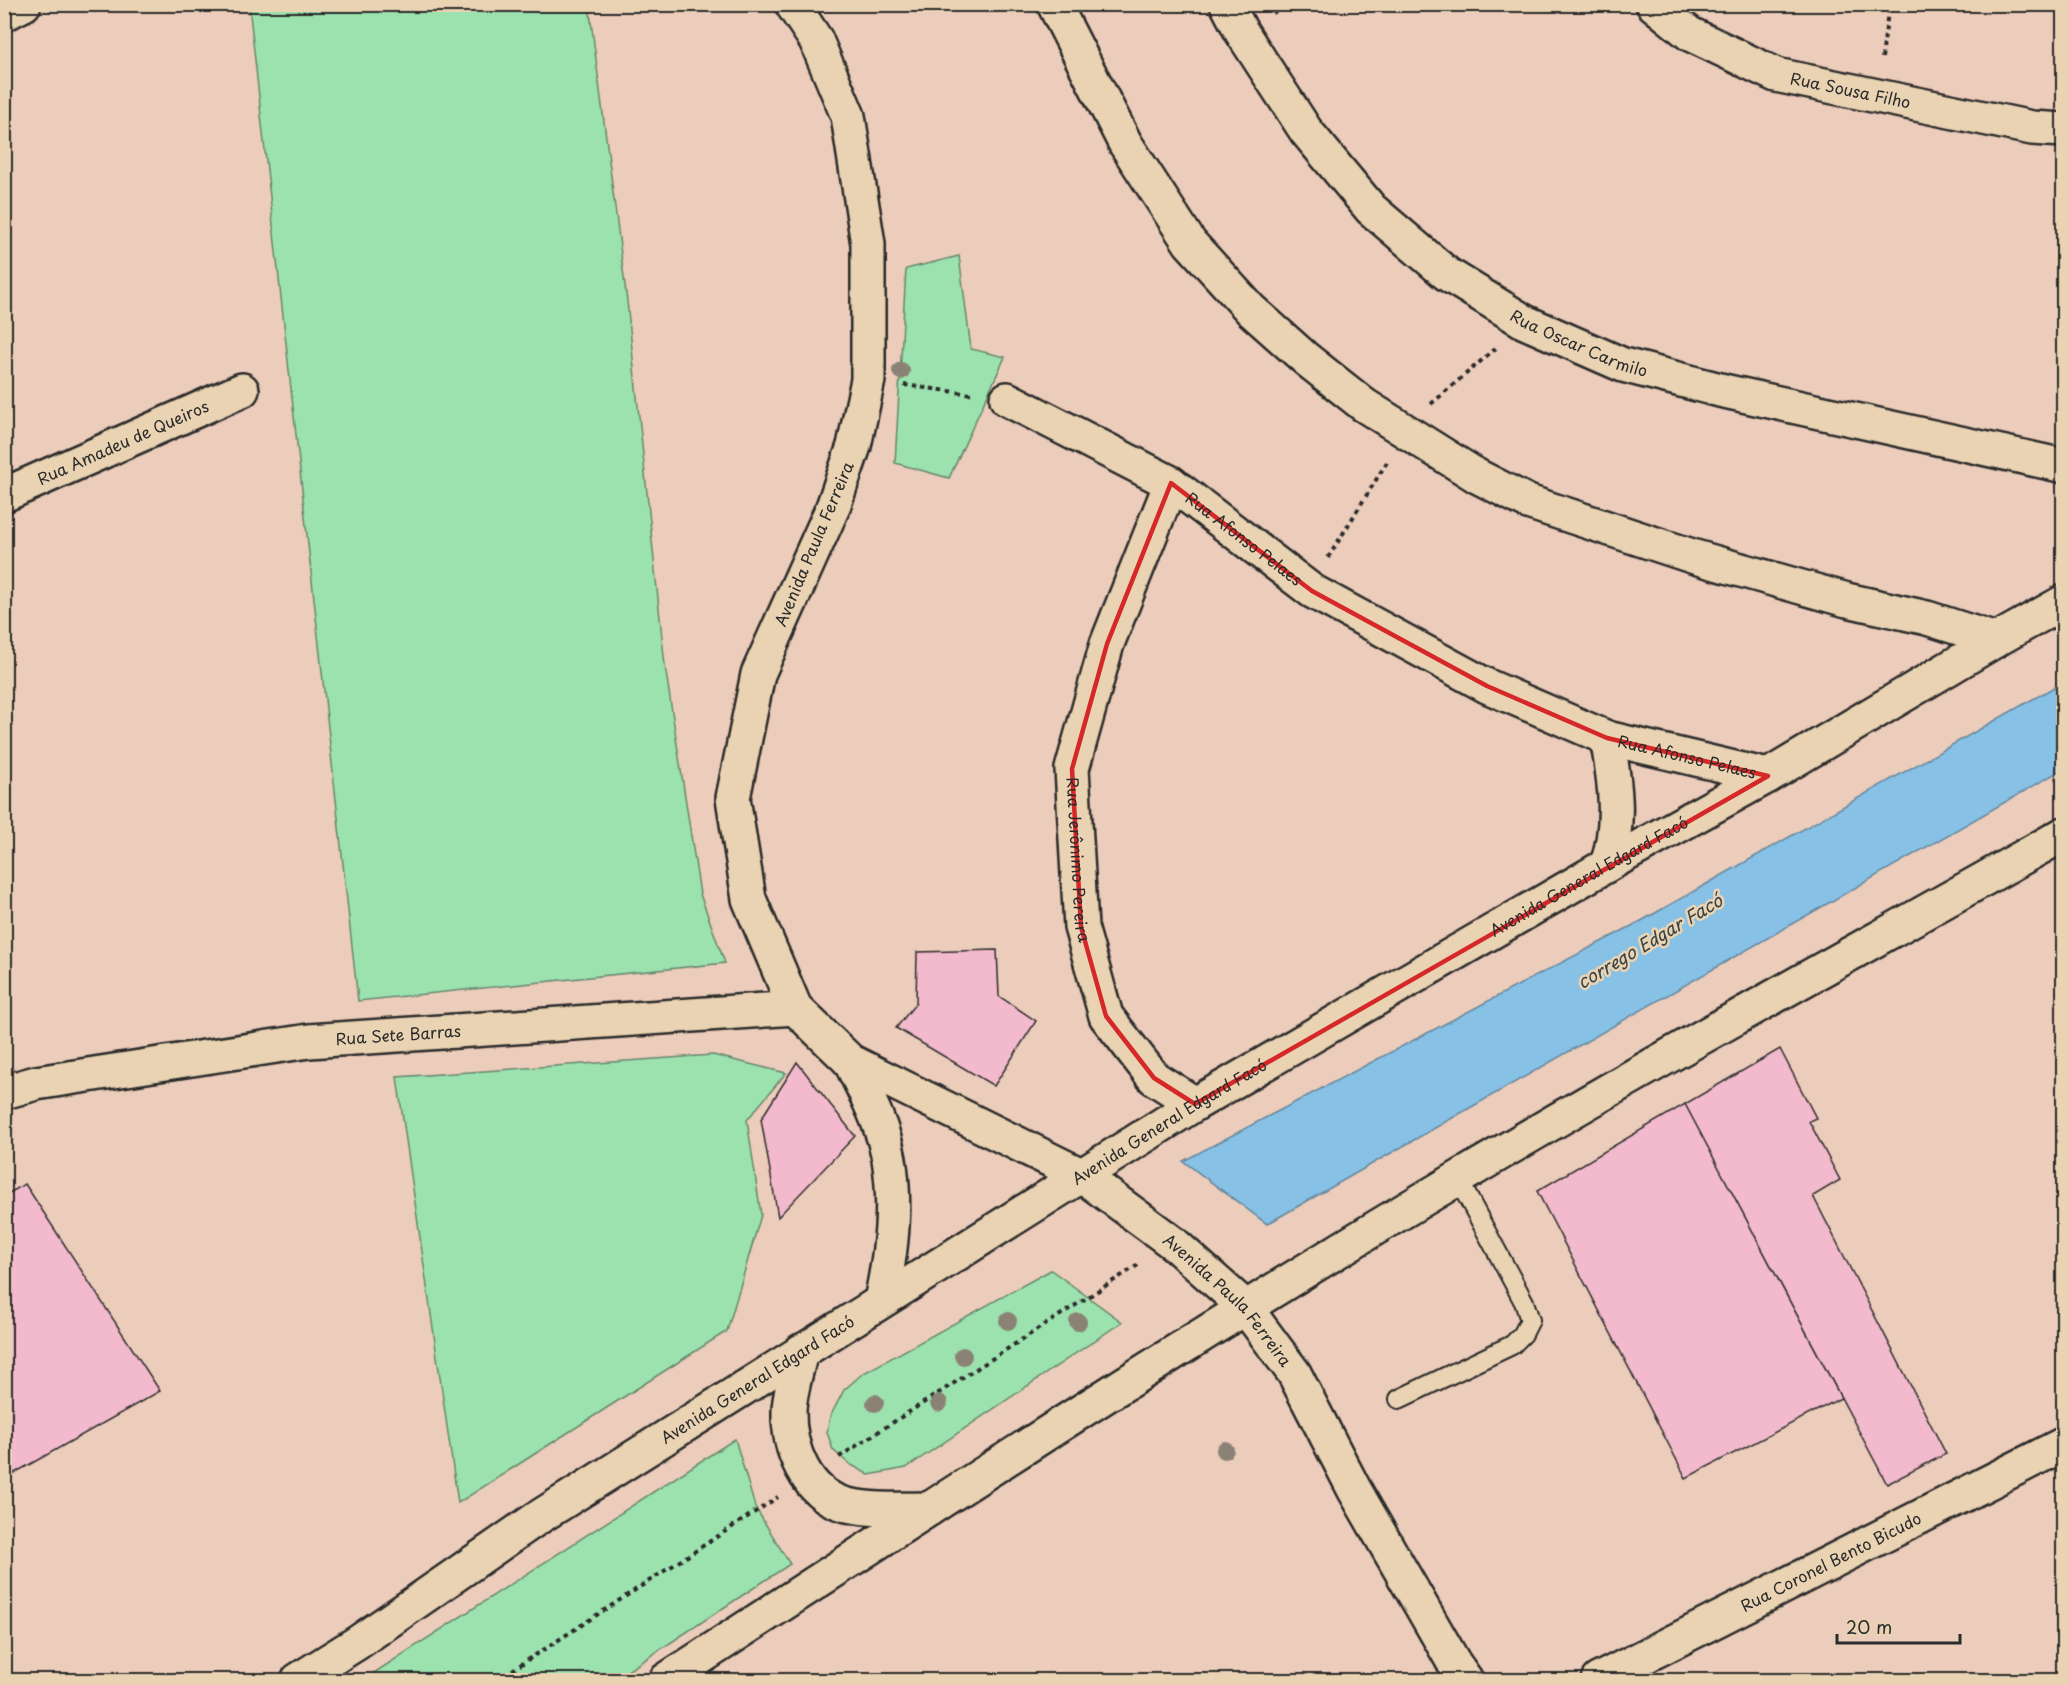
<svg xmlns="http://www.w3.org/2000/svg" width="2068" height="1685" viewBox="0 0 2068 1685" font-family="'Playpen Sans',sans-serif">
<rect width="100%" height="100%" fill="#ecccba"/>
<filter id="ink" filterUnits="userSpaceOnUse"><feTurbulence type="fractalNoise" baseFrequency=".0167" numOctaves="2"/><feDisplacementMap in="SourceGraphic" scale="12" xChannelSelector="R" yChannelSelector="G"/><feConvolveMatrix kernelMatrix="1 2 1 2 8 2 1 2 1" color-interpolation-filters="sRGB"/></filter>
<g filter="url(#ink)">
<path fill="#9ce2af" stroke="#64866d" stroke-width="1.5" d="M249 5H589L627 301 665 666 700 894 725 963 358 1001Z
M959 256 971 349 1005 357 949 478 895 463 906 269Z
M713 1055 786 1073 747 1120 761 1215 727 1331 458 1503 397 1077Z
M1051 1270 1122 1322 906 1468 869 1475 848 1463 833 1450 827 1432 830 1417 844 1390 862 1374Z
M735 1439 755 1507 790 1564 614 1680H363Z"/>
<path fill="#87c1e6" stroke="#62859b" stroke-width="1.5" d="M2063 682V769L1267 1224 1183 1161 1643 920Z"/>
<path fill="#f3bacd" stroke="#2b2b2b" stroke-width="1.5" d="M997 950 999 996 1036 1021 994 1086 896 1028 916 1003 917 952Z
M1780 1049 1816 1118 1809 1121 1840 1180 1813 1196 1946 1454 1887 1484 1685 1104Z
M797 1062 855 1136 778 1217 761 1119Z
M1685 1104 1841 1398 1686 1478 1537 1191Z
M25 1184 160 1391 4 1479V1196Z"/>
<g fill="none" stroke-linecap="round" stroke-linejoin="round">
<g stroke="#2b2b2b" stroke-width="22">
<path id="lane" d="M1399 1399 1512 1345 1523 1334 1530 1320 1524 1302 1458 1179"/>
</g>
<g stroke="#2b2b2b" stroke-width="38">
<g id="street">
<path d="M1054 4 1125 143 1190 243 1251 310 1306 359 1364 405 1477 476 1528 502 1695 557 1847 600 1927 618 1996 640"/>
<path id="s1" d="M1227 4 1241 31 1306 131 1371 209 1447 274 1525 322 1623 365 1724 391 2064 466"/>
<path id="s2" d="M1653 4 1690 34 1776 75 2032 128 2064 130"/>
<path d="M4 14 24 4"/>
<path id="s3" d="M1007 399 1171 483 1312 591 1487 686 1607 738 1768 776"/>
<path id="s4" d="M1171 483 1107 644 1072 769 1081 927 1106 1016 1154 1078 1195 1104"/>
<path id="s5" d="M4 495 242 390"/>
<path d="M1607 738C1615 781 1621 823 1607 865"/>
<path id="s6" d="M4 1092 36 1083 309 1041 795 1008"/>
<path id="s7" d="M1598 1680 2064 1444"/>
</g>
</g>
<g stroke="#2b2b2b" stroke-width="38">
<g id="secondary">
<path id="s8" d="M792 4 816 40 848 116 868 244V380L854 446 833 507 758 674 733 798 749 899 795 1008 850 1061 1081 1175 1173 1243 1245 1307 1294 1373 1354 1489 1454 1663 1466 1680"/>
<path d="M850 1061C865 1092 883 1125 889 1159 897 1208 891 1254 881 1301"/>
</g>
</g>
<g stroke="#2b2b2b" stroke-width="38">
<g id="primary">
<path d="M801 1351C797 1370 790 1391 789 1410 788 1447 805 1495 847 1505 874 1511 902 1509 929 1509"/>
<path id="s9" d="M298 1680 357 1643 536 1519 1195 1104 1607 865 1768 776 1996 640 2064 602"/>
<path d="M666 1680C927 1510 1188 1339 1457 1179 1656 1060 1861 949 2064 834"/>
</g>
</g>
<path stroke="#2b2b2b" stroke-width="4" stroke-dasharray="4.5 4.5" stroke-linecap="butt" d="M1273 13 1289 4
M1882 58 1889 4
M904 385 971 394
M1431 404 1496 348
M1328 558 1387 462
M839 1457 1138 1265
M497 1680 778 1497"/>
<use href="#lane" stroke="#e9d3b2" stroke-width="18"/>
<use href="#street" stroke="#e9d3b2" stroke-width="33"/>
<use href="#secondary" stroke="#e9d3b2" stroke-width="33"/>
<use href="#primary" stroke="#e9d3b2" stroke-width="33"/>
</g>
<g fill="#8b8276">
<circle cx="901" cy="371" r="9"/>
<circle cx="1008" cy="1321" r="9"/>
<circle cx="1078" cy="1322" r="9"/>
<circle cx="963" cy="1356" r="9"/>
<circle cx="875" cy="1403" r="9"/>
<circle cx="939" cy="1403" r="9"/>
<circle cx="1225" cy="1450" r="9"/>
</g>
</g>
<path fill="none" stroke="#d62828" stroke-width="4.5" stroke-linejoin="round" d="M1171 483 1312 591 1487 686 1607 738 1768 776 1195 1104 1154 1078 1106 1016 1081 927 1072 769 1107 644Z"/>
<g text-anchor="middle" stroke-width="5" stroke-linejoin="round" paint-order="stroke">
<g font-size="16" fill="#2b2b2b" stroke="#e9d3b2">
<text dy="6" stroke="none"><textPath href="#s2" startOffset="219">Rua Sousa Filho</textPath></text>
<text dy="6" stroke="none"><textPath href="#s1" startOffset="501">Rua Oscar Carmilo</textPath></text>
<text dy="6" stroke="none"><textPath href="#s5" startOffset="130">Rua Amadeu de Queiros</textPath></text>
<text dy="6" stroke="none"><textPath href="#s3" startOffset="276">Rua Afonso Pelaes</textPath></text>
<text transform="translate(814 544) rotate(-67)" y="6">Avenida Paula Ferreira</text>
<text dy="6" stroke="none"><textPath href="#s3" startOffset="774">Rua Afonso Pelaes</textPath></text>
<text dy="6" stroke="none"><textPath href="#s4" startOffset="394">Rua Jerônimo Pereira</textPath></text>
<text dy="6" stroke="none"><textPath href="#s9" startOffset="1521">Avenida General Edgard Facó</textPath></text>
<text dy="6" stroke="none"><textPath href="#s6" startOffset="399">Rua Sete Barras</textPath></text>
<text dy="6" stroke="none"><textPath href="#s9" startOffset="1035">Avenida General Edgard Facó</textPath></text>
<text dy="6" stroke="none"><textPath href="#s8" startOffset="1581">Avenida Paula Ferreira</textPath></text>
<text dy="6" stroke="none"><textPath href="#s9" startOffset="549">Avenida General Edgard Facó</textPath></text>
<text dy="6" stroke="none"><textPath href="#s7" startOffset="261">Rua Coronel Bento Bicudo</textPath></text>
</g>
<g font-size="18" font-style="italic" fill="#394247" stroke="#e9d3b2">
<text transform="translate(1650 942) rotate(-31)" y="6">corrego Edgar Facó</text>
</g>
</g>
<rect width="2068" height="1685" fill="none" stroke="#e9d3b2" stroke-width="24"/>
<rect x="12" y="12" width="2044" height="1661" fill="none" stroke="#2b2b2b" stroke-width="2" filter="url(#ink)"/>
<path d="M1837 1634v9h123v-9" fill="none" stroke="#2b2b2b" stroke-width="3"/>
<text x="1846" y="1634" font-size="18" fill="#2b2b2b" stroke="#e9d3b2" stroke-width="4.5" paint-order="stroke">20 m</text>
</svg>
